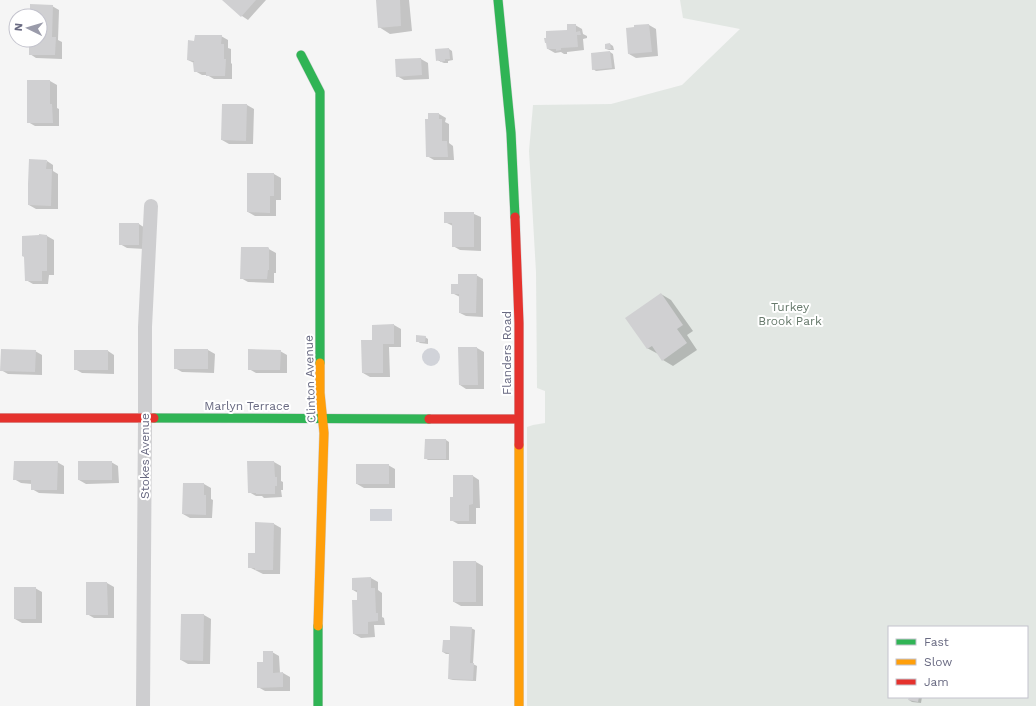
<svg xmlns="http://www.w3.org/2000/svg" width="1036" height="706" viewBox="0 0 1036 706" font-family="'Work Sans',sans-serif">
<rect width="100%" height="100%" fill="#f5f5f5"/>
<path fill="#e2e7e3" fill-rule="evenodd" d="M680 0H1036V706H527V427L533 425 545 423V391L537 388 536 272 529 151 533 105 611 104 682 85 740 29 683 18ZM889 627H1027V697H889Z"/>
<path fill="#d1d3d9" d="M422 357a9 9 0 1 1 18 0a9 9 0 1 1-18 0Z
M370 509H392V521H370Z"/>
<path fill="#0003" d="M224 0H266L248 20 242 16Z
M377 0H409L412 31 390 34 379 27Z
M52 6 59 10 58 40 62 42V59L36 58 30 54V40H40V16H31Z
M575 25 582 29 583 34 587 36V38L583 39 584 50 567 52V54H564L561 52 555 53 548 49Z
M649 25 656 29 658 56 636 58 629 54Z
M221 36 228 40V48L231 49V63L232 64V79H214L207 75H202L195 71 194 63 188 60Z
M610 44 613 46 614 50H609L606 49Z
M449 49 452 51 453 60 448 61V63H444L437 60Z
M610 52 613 54 615 69 596 71 593 69Z
M421 59 428 63 429 79 404 80 397 76Z
M50 81 57 85V108L59 109V126H35L28 122Z
M247 105 254 109 253 144H229L222 140Z
M439 114 446 118 445 122 449 124V143L453 146 454 160H434L427 156Z
M47 161 53 165V171L58 174V209H36L29 205Z
M257 174H274L281 178V200H276V216H255L248 212Z
M445 213 474 214 481 217V251L460 250 453 246V226L445 222Z
M139 224 145 228V249L127 248 120 244Z
M47 236 54 240V275H49L48 284H33L26 280Z
M267 248 276 253V273H274V283L248 282 241 278Z
M476 275 483 279V317L466 316 460 313V297L452 293 459 285Z
M661 294 671 300 693 331 687 335 697 350 673 366 663 360 658 354 647 348Z
M394 325 401 329V347H389L390 377H370L363 373 373 341V326Z
M425 337 428 339V344L420 343 417 341Z
M459 348H477L484 352V389H466L460 385Z
M175 350H208L215 354 214 373 182 372 175 368Z
M35 351 42 355V375L8 374 1 370Z
M108 351 114 355V374L82 373 75 369Z
M280 351 287 355V373H256L249 369Z
M426 440H446L449 442V460H428L425 458Z
M57 462 64 466V494L39 493 32 489V484L21 483 14 479Z
M111 462 118 466 119 483 86 484 79 480Z
M274 462 281 466V481L283 482V490H281L282 497 264 498 262 496H256L249 492Z
M388 465 395 469V488H364L357 484Z
M473 476 479 480 480 508H476V524H458L451 520 454 498Z
M184 484H204L211 488V499L213 500 212 518H190L183 514Z
M274 524 281 528 280 574H263L249 567 256 554Z
M476 562 483 566V606H461L454 602Z
M371 578 378 582V590L382 593V617L384 618 385 625H374L375 637 361 638 354 634 358 601V593L353 590Z
M107 583 114 587V618H94L87 614Z
M35 588 42 592V623H22L15 619Z
M182 615H204L211 619 210 664H188L181 660Z
M471 628 475 630 473 664 477 666 476 681 453 680 449 679 450 654H446L443 652 451 641Z
M272 652 279 656 280 673H283L290 677V691H265L258 687Z
M910 697H922L921 703 912 702 909 700Z"/>
<path fill="#d0d0d2" d="M222 0H256L241 17Z
M376 0H400L401 26 378 28Z
M30 4 53 5 52 37H56L55 55H29V40H40V16H30Z
M567 24H576V32L580 31 581 35H577L578 47 561 48V50L556 51V49H547L546 43H545L544 38H546V31L567 30Z
M649 24 652 52 628 54 626 28 634 27V25Z
M195 35H222L221 44H224V59H226L225 76H206V72H194L193 63H194V61L187 60 188 40 194 41Z
M610 43 611 49H605V44Z
M449 48 450 59H445V61L440 62V60L436 61 435 49Z
M610 51 612 68 592 70 591 53Z
M421 58 422 75 396 77 395 59Z
M27 80H50V104H52L53 123H27Z
M222 104H247L246 141 221 140Z
M428 113H439V119H442V141H447L448 157H426L425 119H428Z
M29 159 47 160 46 169H52L51 206 28 205V184Z
M247 173H274V196H270V213L247 212Z
M444 212H474V247H452V223H444Z
M119 223H139V245H119Z
M39 234 47 235V271H42V281H25L24 257 22 256V236L39 235Z
M241 247H268L269 248V270H268L267 279H240Z
M458 274H477L476 313H459V294H451V284H458Z
M661 293 683 325 677 329 687 343 662 361 652 346 647 349 625 318Z
M394 324V344H383V373H362L361 340H372V325Z
M416 335 426 336 425 342H416Z
M458 347H477L478 385H459Z
M1 349 36 350 35 372 0 371Z
M174 349H208V369H174Z
M248 349 281 350 280 370H248Z
M74 350H108V370H74Z
M425 439H446V459H424Z
M14 461H58L57 490H31V480H13Z
M78 461H112V480H78Z
M247 461H274L275 477H277V486H275V494H256V493H248Z
M356 464H389V484H356Z
M453 475H473V504L469 505V521H450V497H453Z
M183 483H204V495H206V515L182 514Z
M255 522 274 523 273 570H255V568H248V553H255Z
M453 561H476V602H453Z
M371 577V588H375L376 613H378V621L368 622V634H353L352 600H357V590H352V578Z
M86 582H107L108 615H86Z
M14 587H36V619H14Z
M181 614H204L203 661 180 660Z
M450 626 472 627 470 663H474L473 680 448 679 449 653 442 652 443 640H450Z
M263 651H273V673L283 672V687L257 688V662H263Z
M909 697H919L918 702 908 700Z"/>
<g fill="none" stroke-linecap="round" stroke-linejoin="round">
<g stroke="#d1d1d3" stroke-width="10">
<path id="fast" d="M498 0 511 133 515 217
M301 55 320 92V363
M154 418 429 419
M318 626V706"/>
</g>
<g stroke="#d1d1d3" stroke-width="10">
<path id="slow" d="M519 445V706
M318 626 324 433 320 393V363"/>
</g>
<g stroke="#d1d1d3" stroke-width="10">
<path id="jam" d="M515 217 519 323V445
M0 418H154
M429 419H519"/>
</g>
<path stroke="#ceced0" stroke-width="14" d="M143 706 145 418V327L151 206"/>
<use href="#fast" stroke="#30b455" stroke-width="9"/>
<use href="#slow" stroke="#ff9f0a" stroke-width="9"/>
<use href="#jam" stroke="#e5322d" stroke-width="9"/>
</g>
<g text-anchor="middle" stroke-width="4" stroke-linejoin="round" paint-order="stroke">
<g font-size="12" fill="#677a6c" stroke="#fff">
<text x="790" y="311">Turkey<tspan x="790" dy="14">Brook Park</tspan></text>
</g>
<g font-size="12" fill="#696a82" stroke="#fff">
<text transform="translate(507 353) rotate(-90)" y="4">Flanders Road</text>
<text transform="translate(310 379) rotate(-92)" y="4">Clinton Avenue</text>
<text x="247" y="410">Marlyn Terrace</text>
<text transform="translate(145 456) rotate(-90)" y="4">Stokes Avenue</text>
</g>
</g>
<rect x="888" y="626" width="140" height="72" fill="#ffffff" stroke="#c3c3cd"/>
<rect x="896" y="639" width="20" height="6" fill="#30b455" stroke="#c3c3cd"/>
<text x="924" y="646" font-size="12" fill="#696a82">Fast</text>
<rect x="896" y="659" width="20" height="6" fill="#ff9f0a" stroke="#c3c3cd"/>
<text x="924" y="666" font-size="12" fill="#696a82">Slow</text>
<rect x="896" y="679" width="20" height="6" fill="#e5322d" stroke="#c3c3cd"/>
<text x="924" y="686" font-size="12" fill="#696a82">Jam</text>
<g transform="translate(28 28) rotate(275)"><circle r="19" fill="#ffffff" stroke="#c3c3cd"/>
<path d="M0-3L7 15L0 10L-7 15Z" fill="#9a9baa"/>
<text y="-6" font-size="11" font-weight="bold" text-anchor="middle" fill="#696a82">N</text>
</g>
</svg>
